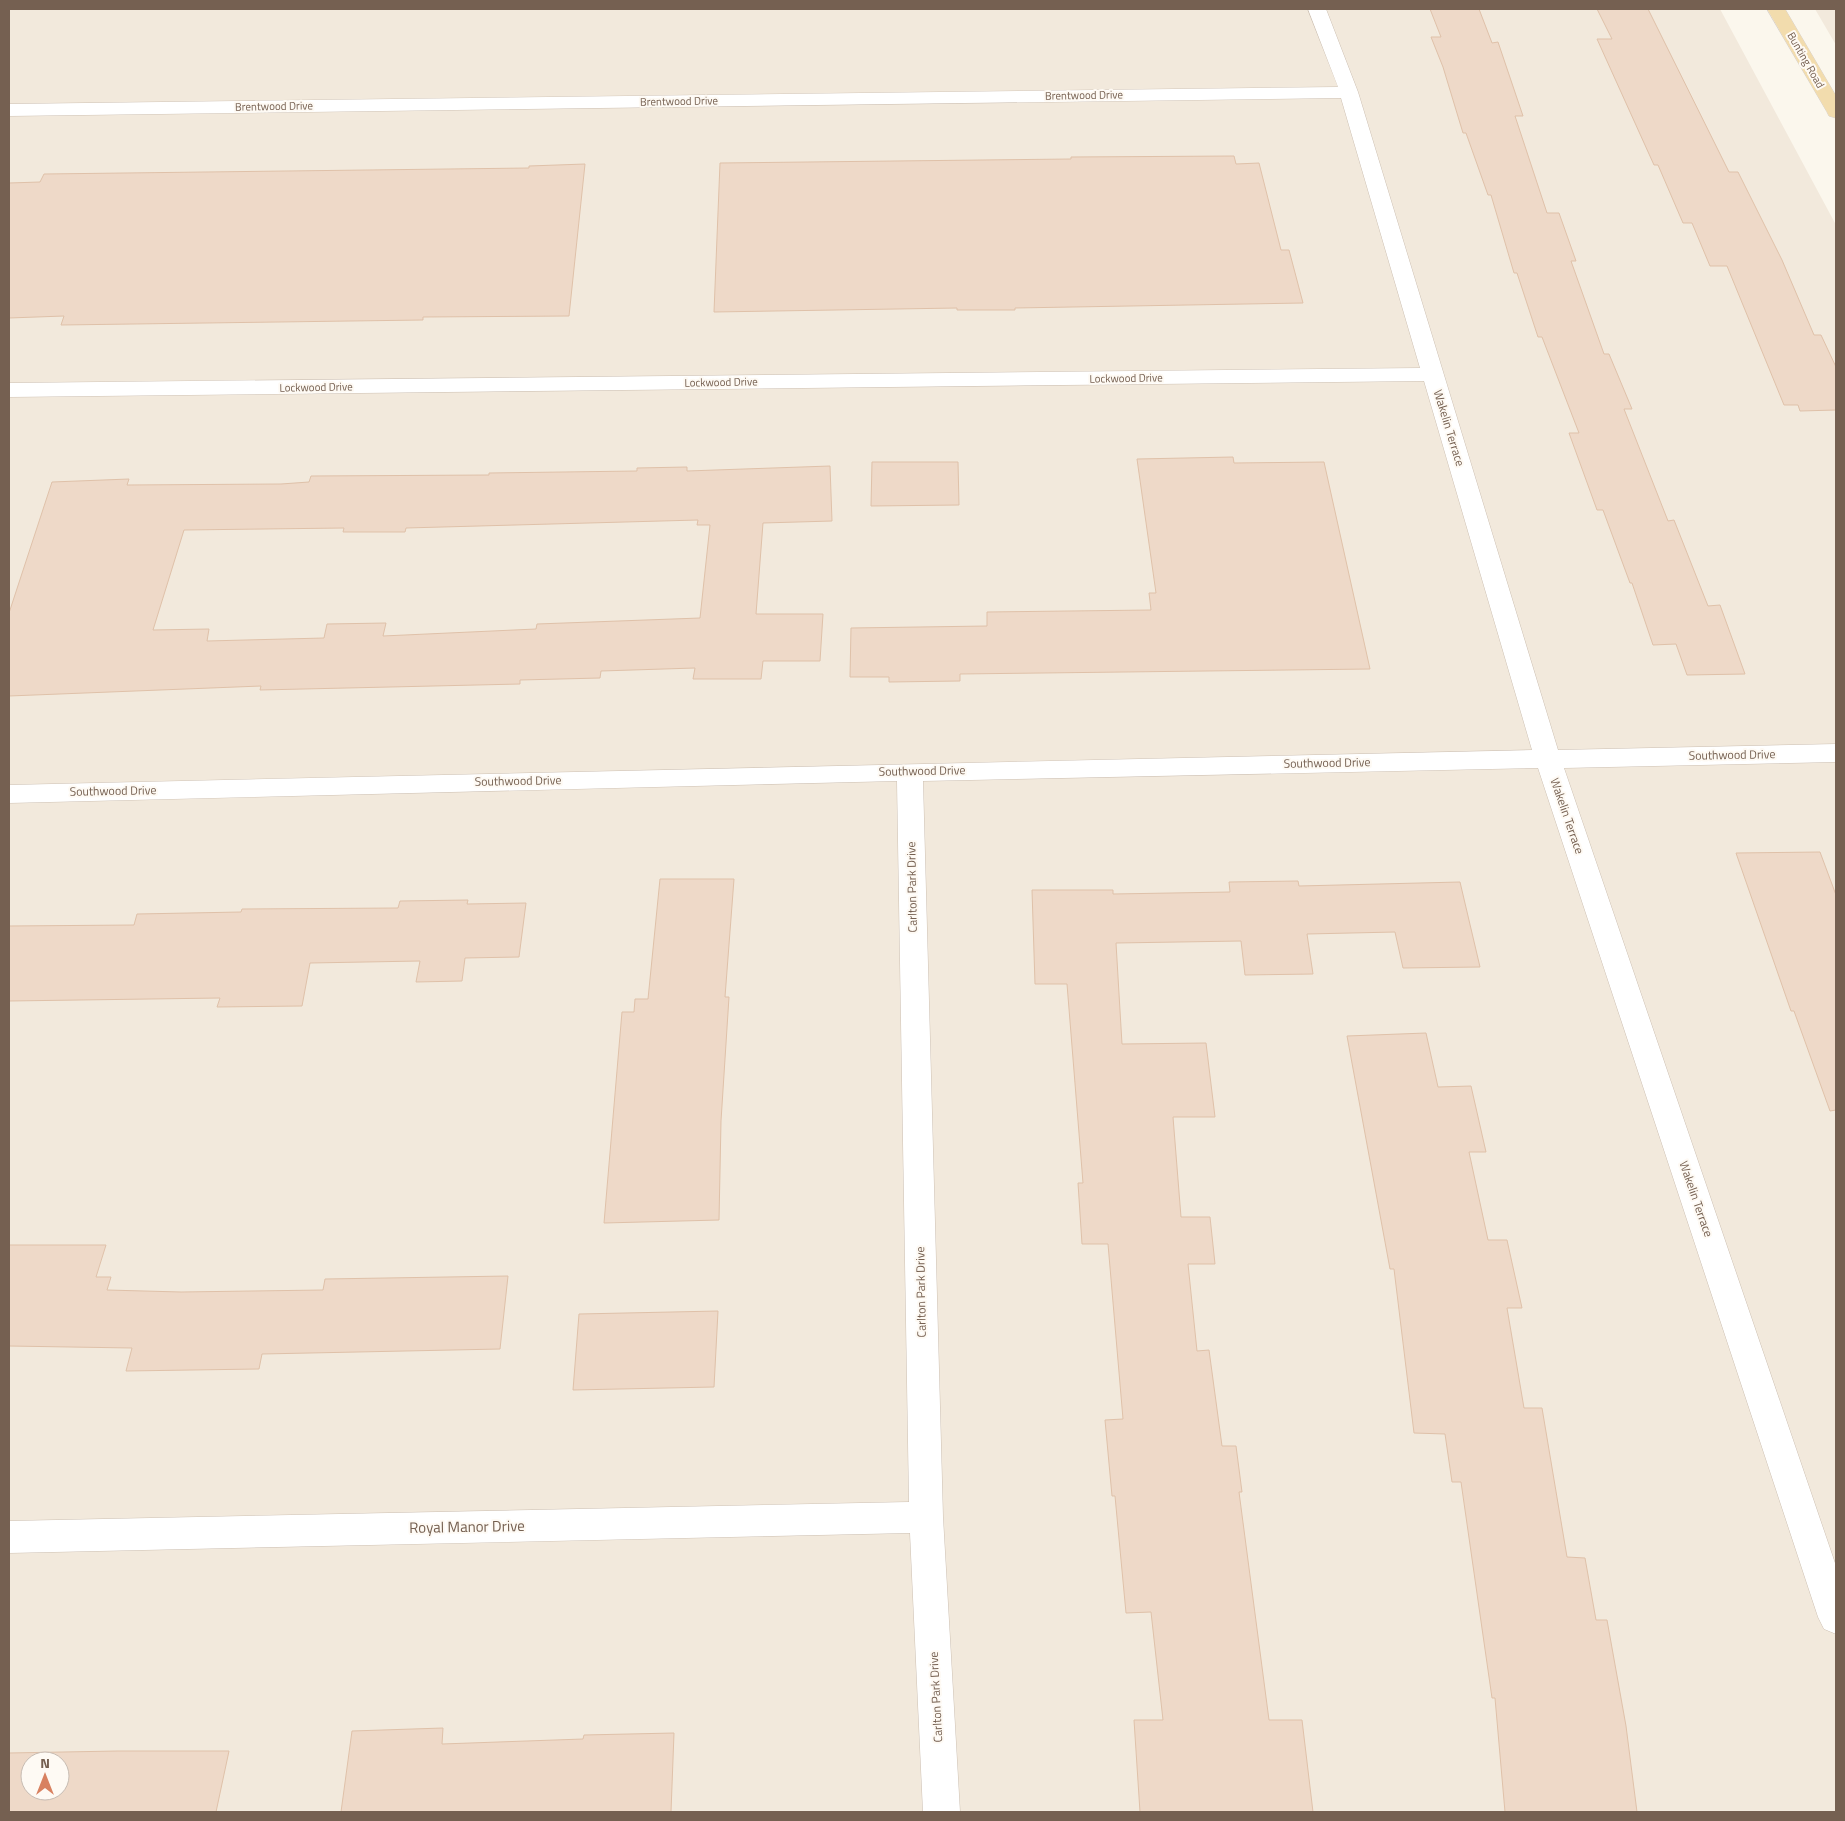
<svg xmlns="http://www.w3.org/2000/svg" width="1845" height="1821" viewBox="0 0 1845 1821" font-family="'Titillium Web',sans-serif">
<rect width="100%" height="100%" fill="#fbf7ed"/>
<path fill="#f2e9dc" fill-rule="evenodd" d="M9 9H1720L1836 225V1812H9ZM30 1761H60V1791H30Z
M1815 9H1836V45Z"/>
<path fill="#eed9c8" stroke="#dfc1a9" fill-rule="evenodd" d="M1430 9H1479L1492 43 1498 42 1523 116H1515L1547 213H1559L1576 261H1571L1604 354H1609L1632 409H1624L1668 521 1674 520 1708 606 1720 605 1745 674 1687 675 1676 644 1653 645 1632 583H1630L1603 510H1597L1569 433H1579L1542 337H1538L1517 273H1514L1491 195H1488L1466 133H1463L1443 67 1431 37H1441Z
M1597 9H1648L1729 172H1738L1782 260 1814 335H1821L1836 367V410L1800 411 1798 405H1784L1727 266H1710L1692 223H1683L1658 165H1654L1597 39H1612Z
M1234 156 1236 164 1259 163 1281 250H1289L1303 303 1015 308V310H957V308L714 312 720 163 1071 159V157Z
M585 164 569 316 423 317V320L61 325 64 316 9 318V183L40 182 44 174 529 168V166Z
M1233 457 1234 463 1324 462 1370 669 960 674V681L889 682V677H850L851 628 987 626V612L1151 610 1149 593H1156L1137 459Z
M872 462H958L959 505 871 506Z
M830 466 832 521 763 523 756 614H823L820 661H763L761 679H693L695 668 601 671 600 678 520 680V684L260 690 261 686 9 696V613L52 482 129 479 127 485 281 484 309 482 311 476 489 475V473L637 471V468L687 467V471ZM698 520 697 525H710L700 618 537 624 536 629 383 636 386 623 327 624 324 638 207 641 209 629 153 630 184 530 344 528 343 532H405L406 528Z
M1820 852 1836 895V1110L1830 1111 1794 1011H1791L1736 853Z
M660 879H734L725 997H729L721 1121 719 1220 604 1223 622 1012H634L635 999H648Z
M1298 881 1299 886 1460 882 1480 967 1403 968 1395 932 1307 934 1313 974 1245 975 1241 941 1116 943 1122 1044 1206 1043 1215 1117H1173L1181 1217H1210L1215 1264H1188L1197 1351 1209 1350 1222 1446H1236L1242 1492H1239L1269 1720H1302L1313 1812H1140L1134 1720H1163L1151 1612 1126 1613 1115 1496H1112L1105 1420 1123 1419 1108 1244H1082L1078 1183H1083L1067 984H1035L1032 890H1113V894L1230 892 1229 882Z
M468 900 467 904 526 903 519 957 465 958 462 981 416 982 420 961 310 963 302 1006 217 1007 220 998 9 1001V926L134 925 137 914 241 912 242 909 398 908 400 901Z
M1426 1033 1438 1087 1471 1086 1486 1152H1469L1488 1240H1507L1522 1308H1507L1524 1408H1542L1567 1557 1585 1558 1596 1620H1607L1626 1726 1637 1812H1505L1495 1698H1492L1461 1482H1452L1445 1434 1414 1433 1394 1269H1390L1347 1036Z
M9 1245H106L96 1277H111L107 1290 181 1292 323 1290 325 1279 508 1276 500 1349 262 1354 259 1369 126 1371 132 1348 9 1346Z
M718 1311 714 1387 573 1390 579 1314Z
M443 1728 442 1744 583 1739 584 1735 674 1733 671 1812H341L352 1731Z
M117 1751H229L216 1812H9V1753ZM30 1761H60V1791H30Z"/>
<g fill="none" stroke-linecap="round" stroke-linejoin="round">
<g stroke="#cdc0b3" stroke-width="1">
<path id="minor" d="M1308 9H1326L1358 92 1558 750 1836 744V762L1564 768 1836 1566V1634L1824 1629 1818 1617 1538 768 923 781 943 1517 960 1812H923L910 1533 9 1553V1521L909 1502 897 781 9 803V785L1532 750 1424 381 9 397V383L1420 368 1341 98 9 116V104L1338 87Z"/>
</g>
<g stroke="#d8d2ce" stroke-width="1">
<path id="major" d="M1767 9H1785L1836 96V118L1829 116 1827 112Z"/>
</g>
<use href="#minor" fill="#fff" fill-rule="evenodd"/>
<use href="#major" fill="#f2dcad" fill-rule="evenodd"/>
</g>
<g text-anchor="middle" stroke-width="4" stroke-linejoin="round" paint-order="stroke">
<g font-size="11" fill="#756051" stroke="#fefaf4">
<text transform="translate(1806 60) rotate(60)" y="4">Bunting Road</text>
<text transform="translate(1084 95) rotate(-1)" y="4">Brentwood Drive</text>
<text transform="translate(679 101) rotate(-1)" y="4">Brentwood Drive</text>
<text transform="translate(274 106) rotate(-1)" y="4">Brentwood Drive</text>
<text transform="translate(1126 378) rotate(-1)" y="4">Lockwood Drive</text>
<text transform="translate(721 382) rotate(-1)" y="4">Lockwood Drive</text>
<text transform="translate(316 387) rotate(-1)" y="4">Lockwood Drive</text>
</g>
<g font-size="12" fill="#756051" stroke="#fefaf4">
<text transform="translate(1449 428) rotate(73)" y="4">Wakelin Terrace</text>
<text transform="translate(1732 755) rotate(-1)" y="4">Southwood Drive</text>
<text transform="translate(1327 763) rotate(-1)" y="4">Southwood Drive</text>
<text transform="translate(922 771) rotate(-1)" y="4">Southwood Drive</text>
<text transform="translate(518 781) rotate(-1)" y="4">Southwood Drive</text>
<text transform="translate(113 791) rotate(-1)" y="4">Southwood Drive</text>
<text transform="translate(1567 816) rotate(71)" y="4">Wakelin Terrace</text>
<text transform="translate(912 887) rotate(-91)" y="4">Carlton Park Drive</text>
<text transform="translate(1696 1199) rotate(71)" y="4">Wakelin Terrace</text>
<text transform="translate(921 1292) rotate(-91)" y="4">Carlton Park Drive</text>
<text transform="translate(936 1697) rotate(-93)" y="4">Carlton Park Drive</text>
</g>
<g font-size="15" fill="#756051" stroke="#fefaf4">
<text transform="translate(467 1527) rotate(-1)" y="5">Royal Manor Drive</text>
</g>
</g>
<rect width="1845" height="1821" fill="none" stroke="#756051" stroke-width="20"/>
<g transform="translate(45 1776)"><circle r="24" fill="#fefaf4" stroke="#c7bcb3"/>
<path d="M0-4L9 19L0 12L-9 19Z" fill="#d88160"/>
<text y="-8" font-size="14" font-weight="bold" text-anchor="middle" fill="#756051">N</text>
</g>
</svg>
